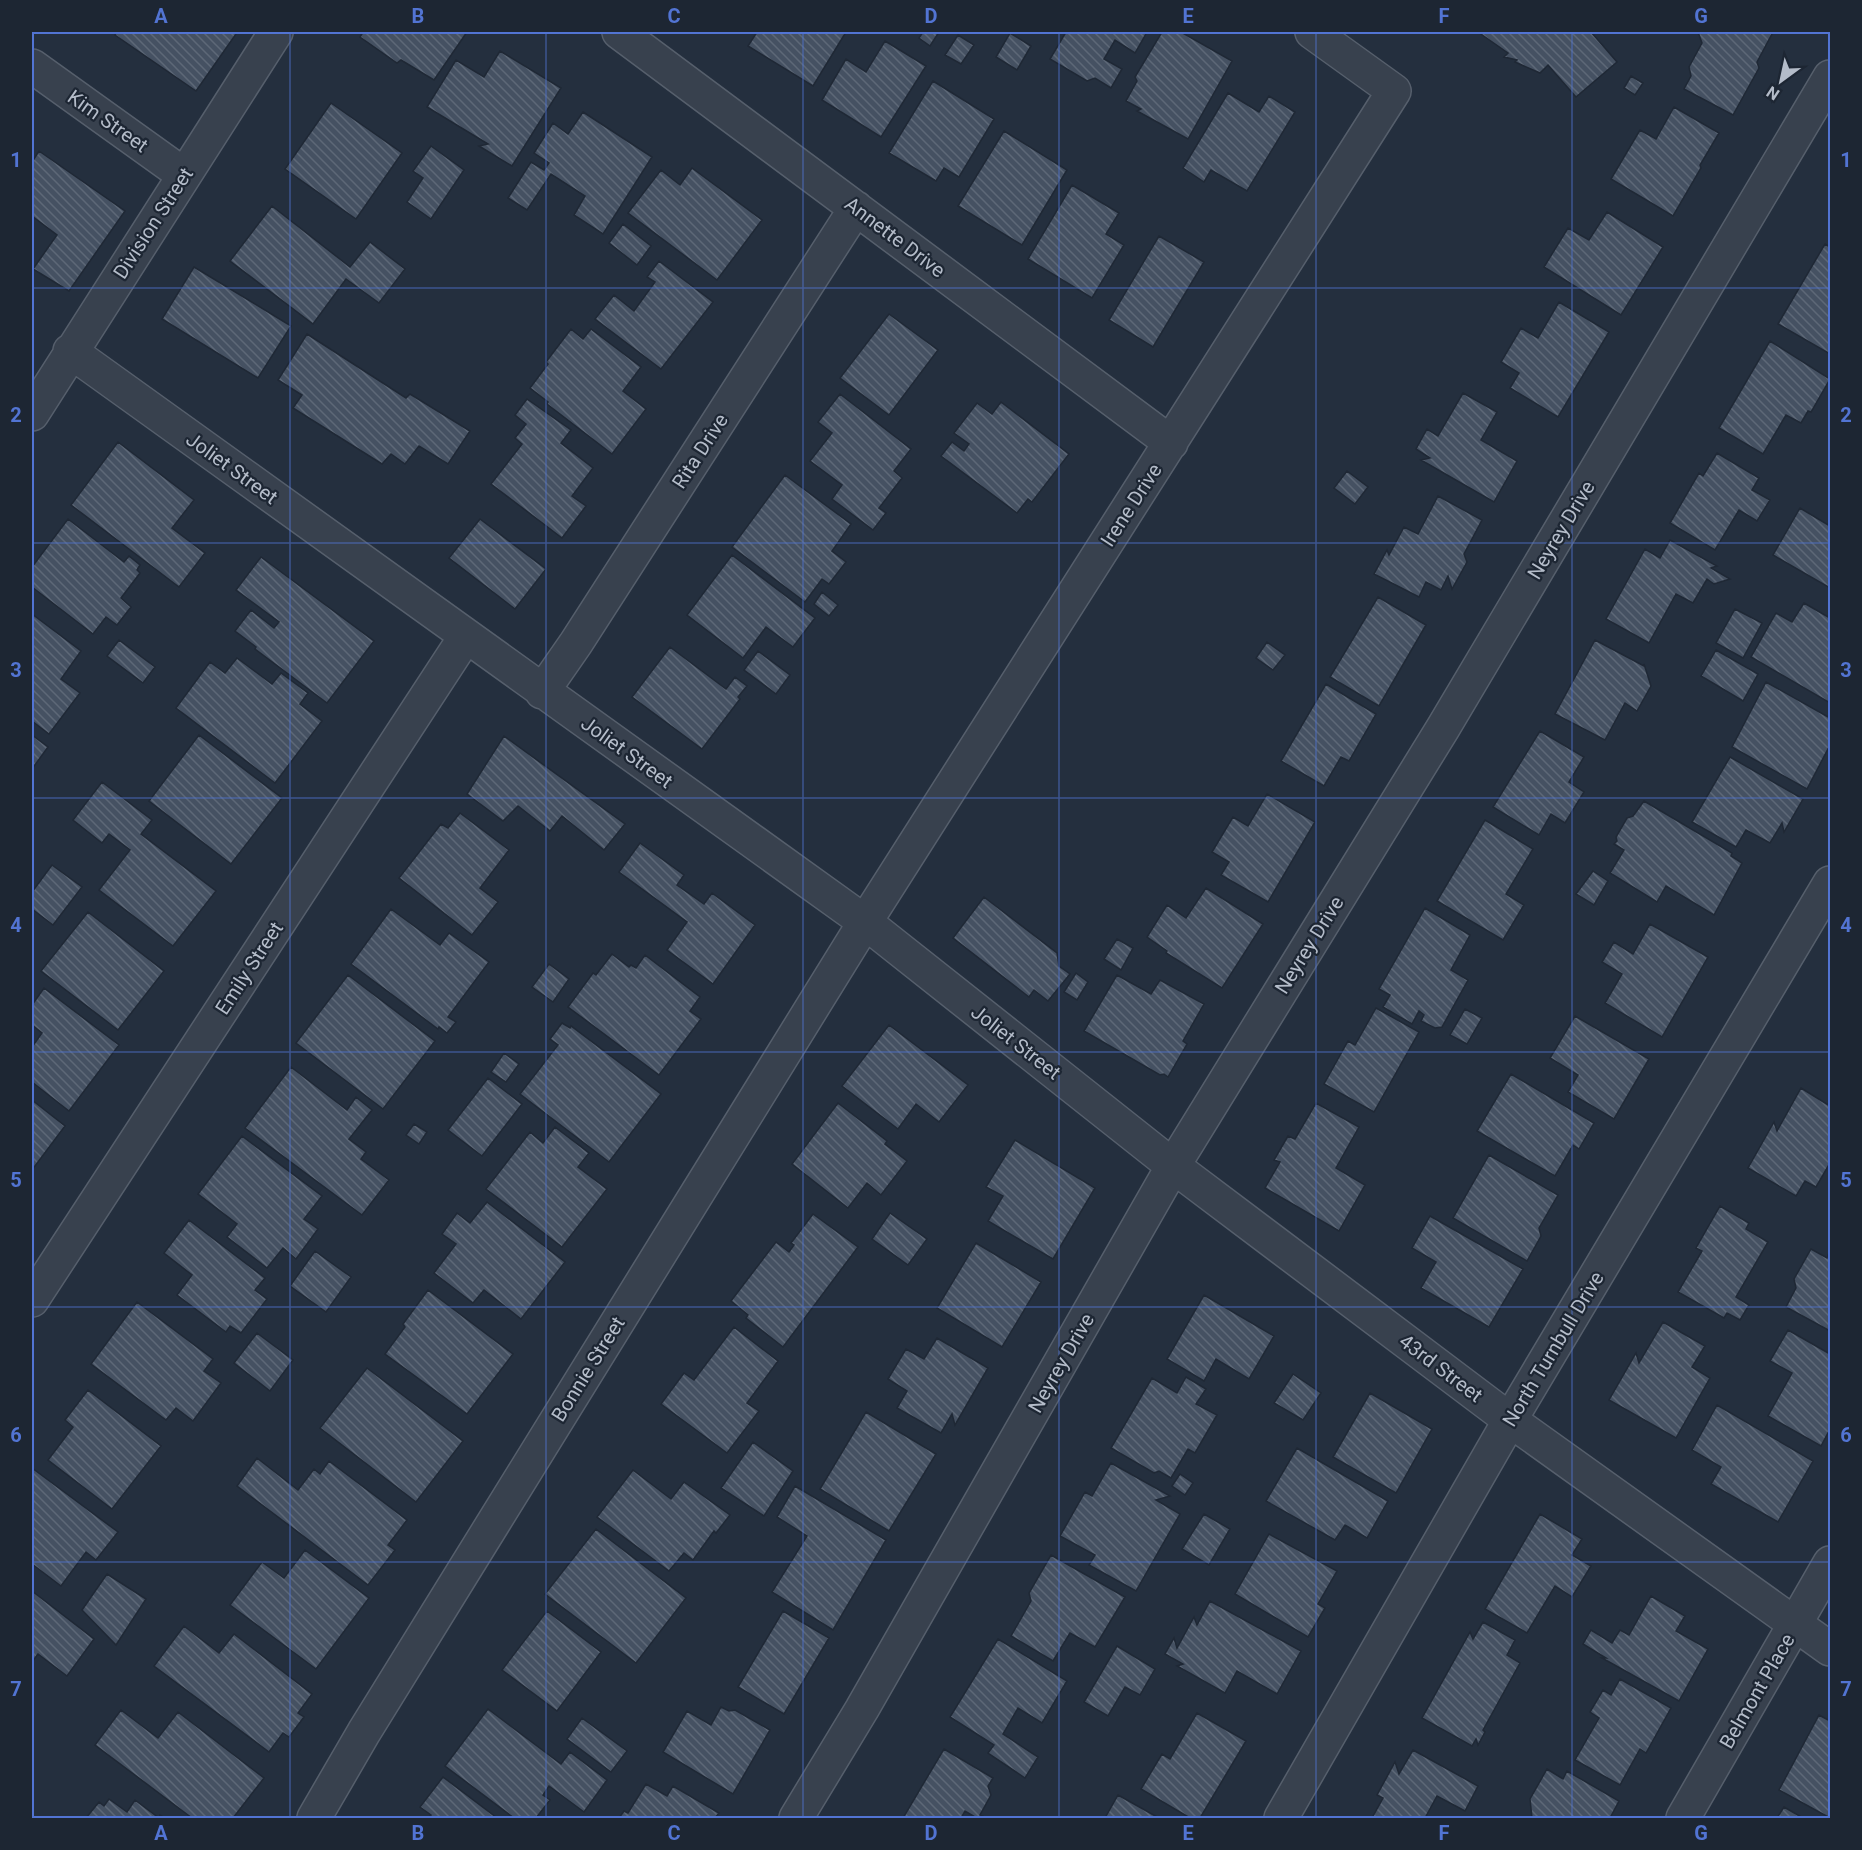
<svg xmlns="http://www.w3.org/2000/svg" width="1862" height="1850" viewBox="0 0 1862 1850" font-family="Roboto,sans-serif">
<defs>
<pattern id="building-back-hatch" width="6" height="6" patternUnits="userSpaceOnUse" patternTransform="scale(1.5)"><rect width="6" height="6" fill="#455162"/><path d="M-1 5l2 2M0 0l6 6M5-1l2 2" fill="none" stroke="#5d6877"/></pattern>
</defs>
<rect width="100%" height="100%" fill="#242f3e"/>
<path fill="url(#building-back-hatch)" stroke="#1f2835" stroke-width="1.5" d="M117 32H233L236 34 196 91 115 35Z
M363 32H467L434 80 401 60 397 63 360 37Z
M757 32H846L813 86 748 46Z
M923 32H939L930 46 919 38Z
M1066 32H1147L1135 53 1115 40 1104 59 1122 69 1111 88 1095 78 1087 81 1050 59Z
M1162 32H1181L1232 61 1188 139 1137 111 1141 109 1126 101 1137 81 1135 77Z
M1478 32H1591L1617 62 1576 97 1548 65 1540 73 1515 62 1517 60 1504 57 1508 53Z
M1698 32H1773L1757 62 1759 68 1733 115 1684 89 1691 76 1689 67 1702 43Z
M1010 33 1031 46 1017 70 996 57Z
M958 35 974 45 961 64 945 55Z
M885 41 926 66 881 137 822 100 846 59 866 72Z
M500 51 561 88 512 166 479 146 488 144 427 107 456 60 484 77Z
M1631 76 1643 83 1635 95 1624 88Z
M933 81 994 119 959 177 944 168 936 181 889 153Z
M1228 93 1259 112 1269 96 1295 112 1247 191 1211 170 1204 182 1183 168Z
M331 103 402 153 356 219 285 169Z
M1674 107 1719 133 1700 165 1701 168 1673 216 1611 179 1640 130 1656 139Z
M583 112 652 157 603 234 574 215 585 196 551 174 527 210 508 198 531 162 544 170 549 163 534 153 553 123 568 134Z
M1004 131 1067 170 1022 245 958 206Z
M431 146 464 170 431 219 407 202 423 178 413 171Z
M39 151 125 211 69 291 33 269 57 235 32 216V162Z
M692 168 762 220 717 280 628 213 661 170 680 185Z
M1072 185 1119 213 1106 234 1124 245 1092 298 1028 259Z
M272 206 350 267 370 242 405 269 379 303 346 279 313 324 230 261Z
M1607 212 1663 247 1621 315 1544 267 1568 228 1589 240Z
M623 224 651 246 637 265 609 243Z
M1159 236 1204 262 1153 347 1109 320Z
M1825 244 1830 247V354L1778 324Z
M659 261 713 302 661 369 595 319 614 295 634 311 655 282 647 277Z
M194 267 291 326 258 378 162 319Z
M1559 302 1609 332 1558 417 1510 388 1519 373 1501 362 1521 328 1538 338Z
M889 314 938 350 889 415 840 378Z
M571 329 583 339 591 329 641 367 623 391 646 409 612 454 547 404 548 402 530 388 548 364 546 362Z
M307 334 406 398 410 394 470 431 448 464 419 446 405 464 391 454 382 464 293 408 302 395 278 380Z
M1770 341 1830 379 1811 412 1808 411 1801 423 1786 415 1763 454 1719 428Z
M1463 393 1497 412 1481 440 1517 461 1494 502 1421 460 1430 458 1416 449 1427 429 1438 436Z
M840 394 911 449 894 471 902 478 879 508 886 513 873 530 832 499 842 485 810 461 832 433 818 422Z
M527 399 571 430 561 443 593 468 572 496 586 506 562 538 491 484 522 444 515 438 526 424 515 415Z
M1001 402 1069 454 1032 502 1028 499 1017 513 941 456 952 442 964 451 969 444 954 433 977 403 992 414Z
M118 442 194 500 172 528 205 553 179 587 71 505Z
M1717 453 1759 478 1752 490 1770 500 1757 521 1739 510 1715 550 1670 523 1699 473 1703 476Z
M1347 471 1368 487 1355 504 1334 488Z
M785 475 851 524 832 551 846 562 829 584 822 579 805 602 732 547Z
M1438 496 1482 520 1464 554 1467 562 1452 589 1448 576 1441 590 1426 582 1419 597 1374 574 1387 550 1389 555 1404 527 1418 534Z
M1800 508 1830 526V588L1773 555Z
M68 519 124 562 129 556 140 565 137 570 140 573 121 598 131 607 117 625 106 617 93 634 32 587V567Z
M480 519 546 569 515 609 449 558Z
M1670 540 1717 566 1711 568 1730 579 1714 584 1707 579 1693 603 1676 594 1649 643 1606 619 1645 549 1660 558Z
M732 555 815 618 793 647 766 627 743 658 687 615Z
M261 557 374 641 327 703 255 649 256 647 235 631 251 610 274 628 279 622 236 590Z
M822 592 838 605 829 616 814 604Z
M1378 597 1426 625 1379 706 1330 677Z
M1804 603 1830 618V703L1751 657 1776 613 1792 622Z
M1735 609 1762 623 1743 658 1716 643Z
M32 614 81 651 61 679 80 693 49 734 32 721Z
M119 640 155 667 143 683 107 656Z
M1595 640 1644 666V664L1651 686 1637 711 1625 703 1605 740 1555 714Z
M1267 642 1285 655 1273 670 1256 658Z
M670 647 726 689 735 677 747 686 738 697 740 699 702 749 632 697Z
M1716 650 1758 674 1743 701 1701 676Z
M758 651 790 675 776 694 744 670Z
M237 658 272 684 281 673 308 693 300 704 322 721 275 783 176 708 210 662 225 673Z
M1766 682 1830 718V745L1807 789 1732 747Z
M1326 684 1376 714 1349 761 1341 757 1324 786 1281 761Z
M1540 731 1584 757 1569 782 1584 792 1565 823 1551 814 1539 835 1493 807Z
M32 735 48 747 32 769Z
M199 735 282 798 231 864 149 801Z
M504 736 625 824 604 850 562 816 550 831 518 806 503 821 467 794Z
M1730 757 1803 799 1784 832 1782 823 1770 843 1746 830 1736 847 1692 822Z
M102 782 152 820 141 834 216 891 173 946 99 890 130 850 109 834 102 843 73 820Z
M1267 794 1315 822 1268 902 1221 875 1229 862 1212 852 1233 817 1248 826Z
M1644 801 1732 853 1731 856 1742 863 1714 915 1666 886 1657 902 1610 873 1624 850 1614 844 1617 841 1616 837 1627 818 1633 816Z
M460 813 509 850 480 888 498 902 472 935 399 878 441 824 448 828Z
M1485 820 1533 849 1506 894 1524 905 1503 940 1437 901Z
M640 843 684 875 677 885 704 904 712 893 755 925 713 984 667 950 687 922 619 872Z
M52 865 82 887 53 925 32 909V892Z
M1593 871 1608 881 1594 905 1576 894Z
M1206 888 1263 924 1222 988 1166 953 1167 951 1147 937 1167 905 1186 918Z
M984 897 1057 953 1059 966 1070 974 1048 1001 1034 990 1029 997 953 938Z
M1425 908 1470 935 1451 970 1468 980 1442 1027 1435 1028 1421 1021 1424 1015 1419 1011 1412 1024 1383 1007 1390 995 1379 989Z
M391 909 440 945 449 933 489 962 448 1017 456 1022 447 1033 439 1027 438 1029 351 964Z
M88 912 164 971 118 1030 41 971Z
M1650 924 1708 957 1662 1037 1605 1003 1622 974 1602 962 1614 942 1633 954Z
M1117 939 1133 948 1121 970 1104 959Z
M612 954 629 967 631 965 636 968 645 955 700 997 690 1011 701 1019 659 1075 568 1007 593 973 596 975Z
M549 964 569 979 553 1002 532 987Z
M1076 973 1088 982 1077 1000 1064 992Z
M348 975 435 1041 383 1109 296 1043Z
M1117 975 1151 994 1160 980 1204 1004 1183 1041 1187 1044 1168 1077 1164 1074 1160 1075 1084 1031Z
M44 988 119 1045 69 1111 32 1082V1047L42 1033 32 1025V1005Z
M1376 1008 1419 1032 1374 1112 1324 1084 1348 1041 1355 1045Z
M1465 1009 1482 1018 1467 1044 1450 1035Z
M1575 1016 1649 1059 1614 1119 1568 1092 1578 1075 1550 1058Z
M562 1023 570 1028 571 1026 661 1094 609 1162 520 1094 558 1045 550 1039Z
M889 1025 968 1085 939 1122 916 1104 898 1129 842 1086Z
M504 1053 519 1064 506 1082 491 1072Z
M291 1067 347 1110 356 1097 372 1110 349 1139 366 1152 361 1159 389 1180 362 1215 245 1128Z
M1511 1074 1594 1123 1579 1149 1573 1145 1555 1176 1477 1131Z
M488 1078 522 1104 482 1156 448 1130Z
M1801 1088 1830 1106V1163L1816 1187 1805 1181 1796 1196 1748 1168 1774 1122 1777 1131Z
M32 1100 65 1126 32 1170Z
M838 1103 887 1141 885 1144 907 1161 881 1195 867 1183 848 1208 792 1164Z
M1316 1103 1359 1127 1336 1168 1365 1185 1339 1231 1265 1188 1280 1162 1274 1160 1288 1136 1295 1139Z
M414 1124 427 1132 419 1144 406 1135Z
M555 1127 589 1153 578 1167 607 1189 562 1247 486 1189 530 1132 543 1143Z
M242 1136 322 1196 304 1219 318 1229 296 1259 283 1248 267 1268 227 1237 237 1224 198 1194Z
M1015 1140 1095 1188 1053 1259 988 1221 1003 1196 986 1187Z
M1489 1155 1558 1195 1539 1228 1541 1236 1527 1261 1453 1218Z
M487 1202 565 1262 521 1319 484 1290 473 1303 434 1273 456 1244 442 1234 457 1213 470 1223Z
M1720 1206 1749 1223 1746 1229 1768 1242 1736 1297 1749 1305 1740 1320 1727 1313 1724 1318 1678 1292 1702 1251 1696 1248Z
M890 1213 927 1239 908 1265 872 1239Z
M813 1214 858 1247 783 1347 746 1318 748 1315 731 1301 776 1242 789 1252 794 1245 791 1243Z
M1430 1216 1523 1269 1489 1327 1421 1288 1436 1262 1412 1248Z
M189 1220 265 1278 255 1290 267 1299 241 1333 230 1326 226 1332 177 1295 192 1275 164 1253Z
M976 1243 1041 1282 1002 1347 937 1308Z
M1811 1249 1827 1258 1830 1250V1331L1786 1307 1796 1288 1794 1279Z
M315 1251 351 1277 326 1312 290 1286Z
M428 1290 513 1354 467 1414 385 1354 405 1327 403 1324Z
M1204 1295 1274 1336 1249 1379 1216 1359 1204 1381 1167 1359Z
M137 1302 213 1359 204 1371 221 1383 193 1421 176 1408 166 1420 91 1364Z
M1663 1322 1705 1346 1692 1367 1710 1378 1676 1438 1609 1400 1636 1353 1639 1363Z
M734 1327 778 1361 747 1403 759 1411 727 1453 661 1404 684 1373 694 1380Z
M1788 1330 1830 1354V1429L1821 1446 1768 1416 1792 1373 1770 1361Z
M257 1333 293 1360 270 1391 234 1363Z
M937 1338 988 1368 955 1425 952 1414 941 1433 897 1408 907 1391 888 1379 906 1349 924 1359Z
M367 1368 463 1441 416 1502 320 1428Z
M1293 1374 1321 1393 1303 1420 1274 1403Z
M1186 1377 1206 1389 1196 1404 1217 1415 1195 1453 1188 1449 1171 1478 1159 1471 1154 1473 1111 1448 1152 1378 1177 1393Z
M88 1390 161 1446 112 1509 48 1460 73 1427 65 1420Z
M1370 1393 1432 1429 1396 1493 1333 1457Z
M1717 1405 1813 1461 1778 1522 1711 1484 1721 1467 1692 1450Z
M866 1412 936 1454 889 1531 820 1489Z
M753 1442 793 1471 764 1516 721 1488Z
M1297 1448 1388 1501 1367 1538 1345 1525 1335 1540 1266 1501Z
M257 1458 298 1490 314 1469 320 1474 329 1461 407 1520 388 1545 395 1550 368 1585 237 1486Z
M1111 1463 1170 1496 1156 1500 1180 1514 1136 1591 1089 1565 1095 1555 1060 1536 1085 1492 1092 1496Z
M32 1468 118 1532 96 1560 86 1552 61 1586 32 1564Z
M633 1470 671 1499 684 1482 730 1515 716 1533 714 1531 693 1560 684 1553 669 1571 597 1517Z
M1180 1474 1193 1483 1185 1495 1172 1486Z
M795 1486 886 1540 833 1630 772 1592 807 1536 777 1517Z
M1204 1514 1230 1529 1209 1565 1182 1549Z
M1540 1514 1582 1539 1572 1555 1591 1566 1572 1597 1555 1586 1527 1633 1485 1609Z
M596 1529 686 1598 636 1663 545 1594Z
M1269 1534 1337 1571 1318 1604 1325 1608 1308 1637 1235 1594Z
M305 1550 369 1598 316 1669 230 1605 262 1562 284 1578Z
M1051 1555 1125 1597 1095 1647 1070 1633 1053 1661 1011 1636 1031 1601 1029 1593Z
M107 1574 146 1599 116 1645 82 1610Z
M32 1591 94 1639 67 1676 38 1654 32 1662Z
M1651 1596 1685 1616 1676 1631 1708 1649 1679 1701 1602 1658H1606L1583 1644 1591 1630 1612 1643 1620 1630 1629 1635Z
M1210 1601 1301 1651 1277 1694 1237 1671 1225 1693 1177 1666 1183 1664 1165 1654 1174 1638 1177 1648 1194 1617 1197 1625Z
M547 1611 601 1652 557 1711 502 1670Z
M783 1611 829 1638 784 1714 738 1687Z
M1483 1622 1515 1640 1507 1655 1520 1663 1483 1730 1485 1732 1478 1745 1476 1739 1472 1746 1422 1718 1470 1632 1473 1639Z
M184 1626 219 1653 234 1634 312 1694 298 1713 304 1717 289 1737 283 1733 269 1752 154 1666Z
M998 1639 1067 1681 1042 1723 1018 1708 1003 1734 1038 1757 1025 1778 988 1753 994 1745 950 1717Z
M1117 1646 1155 1669 1140 1695 1125 1687 1108 1716 1084 1702Z
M1620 1679 1671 1708 1646 1753 1640 1749 1620 1785 1575 1760 1599 1718 1590 1712 1603 1690 1611 1695Z
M721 1707 729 1711 735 1710 770 1730 733 1794 663 1752 687 1711 711 1725Z
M488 1709 561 1764 570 1752 607 1780 584 1812 549 1786 543 1795 550 1800 536 1818H514L445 1766Z
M121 1710 158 1738 178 1712 264 1778 233 1818H192L95 1745Z
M1197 1713 1246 1741 1200 1818H1190L1141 1789 1162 1754 1170 1759Z
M1819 1715 1830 1721V1818L1779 1790Z
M582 1718 627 1751 611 1772 567 1739Z
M944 1749 993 1778 988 1786 991 1795 980 1815 987 1818H974L975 1817 965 1811 961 1818H903Z
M1413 1750 1478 1786 1465 1811 1437 1796 1425 1818H1372L1383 1798 1377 1795 1395 1762 1399 1774Z
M1547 1769 1563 1779 1567 1771 1619 1801 1610 1818H1532L1530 1799Z
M443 1777 497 1818H428L431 1815 420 1807Z
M646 1784 667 1796 673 1786 719 1813 715 1818H619L624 1811 628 1813Z
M1118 1795 1159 1818H1105Z
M109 1799 127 1812 135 1800 159 1818 160 1815 165 1818H86L99 1802 104 1806Z
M1784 1807 1803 1818H1777Z"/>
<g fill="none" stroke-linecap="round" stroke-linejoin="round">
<g stroke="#565f6c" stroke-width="36">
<path id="minor" d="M619 32 1171 443
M32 66 184 175
M70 351 865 922 1173 1166 1510 1420 1830 1649
M32 414 276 32
M542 692 576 643 856 208
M32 1300 466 636
M314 1818 364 1732 865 922 1394 91 1312 32
M796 1818 862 1709 1173 1166 1443 728 1830 77
M1281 1818 1510 1420 1830 883
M1683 1818 1830 1563"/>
</g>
<use href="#minor" stroke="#38414e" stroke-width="33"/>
</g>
<path fill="none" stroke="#5274d3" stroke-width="1.5" stroke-opacity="0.55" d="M290 32V1818M546 32V1818M803 32V1818M1059 32V1818M1316 32V1818M1572 32V1818M32 288H1830M32 543H1830M32 798H1830M32 1052H1830M32 1307H1830M32 1562H1830"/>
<g text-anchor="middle" stroke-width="4.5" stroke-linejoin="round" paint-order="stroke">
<g font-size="20" fill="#b4bcc9" stroke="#1d2633">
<text transform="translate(108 121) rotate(35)" y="7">Kim Street</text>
<text transform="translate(153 223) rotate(-57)" y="7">Division Street</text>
<text transform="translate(895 237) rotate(37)" y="7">Annette Drive</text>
<text transform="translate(700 451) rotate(-57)" y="7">Rita Drive</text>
<text transform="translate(232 468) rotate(36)" y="7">Joliet Street</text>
<text transform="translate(1131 505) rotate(-57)" y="7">Irene Drive</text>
<text transform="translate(1561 530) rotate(-59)" y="7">Neyrey Drive</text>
<text transform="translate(627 752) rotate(36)" y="7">Joliet Street</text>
<text transform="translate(1309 945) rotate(-58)" y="7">Neyrey Drive</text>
<text transform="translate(249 968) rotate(-57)" y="7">Emily Street</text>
<text transform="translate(1016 1042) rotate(38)" y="7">Joliet Street</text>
<text transform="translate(1553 1349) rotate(-59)" y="7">North Turnbull Drive</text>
<text transform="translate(1061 1363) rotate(-60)" y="7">Neyrey Drive</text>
<text transform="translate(1441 1368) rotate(37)" y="7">43rd Street</text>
<text transform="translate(588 1369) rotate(-58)" y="7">Bonnie Street</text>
<text transform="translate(1757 1691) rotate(-60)" y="7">Belmont Place</text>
</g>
</g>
<rect width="1862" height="1850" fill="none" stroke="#1d2633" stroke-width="66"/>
<g transform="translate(1781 81) rotate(213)" stroke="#1d2633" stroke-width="4.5" paint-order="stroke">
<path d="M0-4.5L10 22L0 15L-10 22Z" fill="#b4bcc9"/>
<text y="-9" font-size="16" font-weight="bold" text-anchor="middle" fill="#b4bcc9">N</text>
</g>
<rect x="33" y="33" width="1796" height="1784" fill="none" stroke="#5274d3" stroke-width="2"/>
<g font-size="20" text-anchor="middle" font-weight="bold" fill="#5274d3">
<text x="161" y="23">A</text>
<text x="418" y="23">B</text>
<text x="674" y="23">C</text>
<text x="931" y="23">D</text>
<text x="1188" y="23">E</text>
<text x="1444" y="23">F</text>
<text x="1701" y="23">G</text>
<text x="16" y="167">1</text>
<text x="1846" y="167">1</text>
<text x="16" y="422">2</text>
<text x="1846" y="422">2</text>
<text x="16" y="677">3</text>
<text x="1846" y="677">3</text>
<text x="16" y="932">4</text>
<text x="1846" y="932">4</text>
<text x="16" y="1187">5</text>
<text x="1846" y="1187">5</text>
<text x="16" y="1442">6</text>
<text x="1846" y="1442">6</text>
<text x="16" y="1696">7</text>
<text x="1846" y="1696">7</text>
<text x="161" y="1840">A</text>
<text x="418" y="1840">B</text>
<text x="674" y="1840">C</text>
<text x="931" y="1840">D</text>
<text x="1188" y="1840">E</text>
<text x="1444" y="1840">F</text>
<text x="1701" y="1840">G</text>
</g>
</svg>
